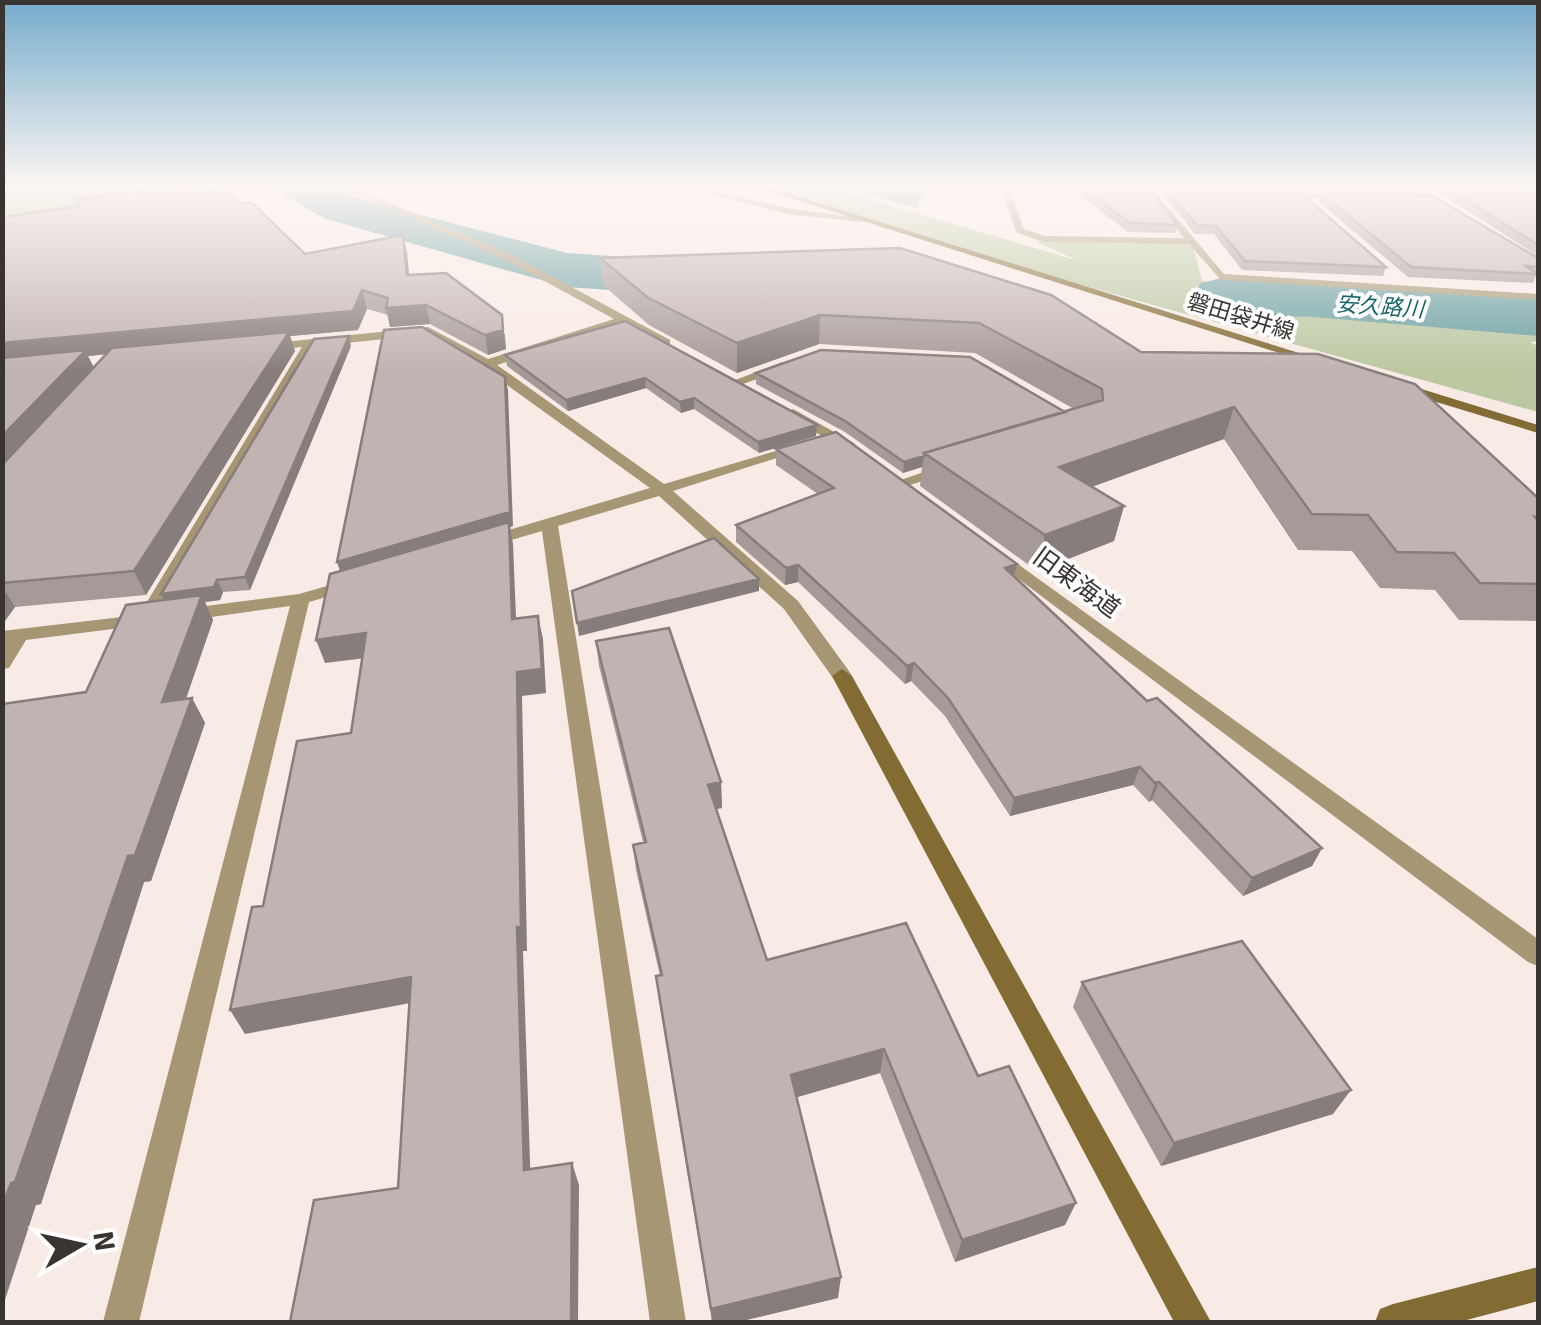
<svg xmlns="http://www.w3.org/2000/svg" width="1541" height="1325" viewBox="0 0 1541 1325" font-family="Signika,'Noto Sans JP',sans-serif">
<rect width="100%" height="100%" fill="#f8ebe5"/>
<path fill="#bbc8a2" d="M3 187H212V189L3 226Z
M760 187H827L1079 261 1035 241H1192L1202 281 1538 306V341L1530 342 1538 346V412L1024 269Z"/>
<path fill="#6ba0a3" d="M840 187H927L917 208Z"/>
<g fill="none" stroke-linecap="round" stroke-linejoin="round">
<path fill="#6ba0a3" fill-rule="evenodd" d="M279 187H337L360 199 567 253 655 259 749 252 769 257 777 269 769 281 655 293 566 287 326 219 286 197Z
M1222 278 1538 298V336L1313 317 1222 314 1201 309 1192 296 1201 283Z"/>
<path fill="#a69673" fill-rule="evenodd" d="M341 187H352L514 256 670 340V346H662L623 324 497 365 664 484 796 445 801 444 808 448 673 491 798 601 849 671 852 676 849 681H835L784 609 659 496 558 526 686 1322H650L542 531 488 547 479 542 482 538 650 488 482 367 426 335 315 346 152 624 26 640 9 668 2 669 5 643H2V631L139 615 302 347 268 351 262 347 264 344 428 327 488 359 614 319 506 260Z
M686 187H700L787 208 867 219 862 222 787 214Z
M1000 187H1008L1024 229 1045 236 1184 238 1143 187H1151L1224 274 1538 294V300L1221 280 1189 244 1044 242 1017 233Z
M1345 192 1348 197 1309 198 1323 210 1318 213 1297 195Z
M782 362 788 366 787 369 737 386 730 382Z
M793 409 854 443 856 446 849 450 844 449 788 416 786 413Z
M947 464 955 469 952 472 900 488 892 483Z
M994 547 1538 939V966L1528 962 988 556 985 552 988 548Z
M351 579 360 584 357 588 309 602 139 1322H103L290 606 183 621 174 615 183 609 299 594Z"/>
<path fill="#836b34" fill-rule="evenodd" d="M756 187H768L1328 362 1317 365Z
M1402 383 1538 425V433L1397 390V384Z
M842 669 852 676 1211 1322H1174L832 676Z
M1538 1267V1301L1459 1322H1375L1380 1309 1393 1304Z"/>
</g>
<path fill="#a69a98" fill-rule="evenodd" d="M1069 187H1147L1177 225 1175 233 1128 232Z
M1156 187H1538V256L1436 191 1301 188 1297 190 1386 267 1383 276 1242 270 1214 234H1195Z
M204 192 241 204 305 254 403 235 409 275 505 334 506 349 488 355 430 324 390 327 388 315 367 309 358 330 290 336 295 351 146 595 15 607 2 625V217ZM106 354 94 368 88 356Z
M1322 194 1538 258V276H1536L1533 283 1408 277 1319 202Z
M600 258 1141 352 1538 498V621L1459 620 1435 590 1380 588 1352 551 1298 550 1224 439 1092 487 1124 506 1114 541 1037 571 920 486 922 467 903 473 845 432 756 384V373L1065 412 1074 409 975 353 819 344 737 373 649 325 603 285Z
M625 321 817 425 816 436 759 453 694 409 681 413 646 388 568 411 507 366 505 355Z
M351 346 250 590 223 592 220 600 205 602 213 620 186 699 192 698 205 723 151 881 144 882 41 1204 36 1205 86 692 164 600 161 594Z
M776 449 1017 564 1014 577 1147 701 1322 848 1312 866 1243 896 1152 800 1149 802 1133 785 1010 816 945 716 911 681 905 684 798 582 785 585 736 542V525L818 494 776 465Z
M596 641 721 782 722 808 716 809 767 960 978 1076 1065 1225 955 1262 880 1073 797 1097 838 1298 738 1322H712L659 1001 656 976H660L636 870 633 845 643 842 599 666Z
M1082 982 1333 1114 1161 1166 1073 1007Z"/>
<path fill="#877d7c" d="M403 235 407 252 411 293 407 275Z
M362 290 367 309 358 330 290 336 295 351 146 595 134 571 286 337 88 356 95 370 2 471V343Z
M426 305 430 324 390 327 386 308Z
M502 315 506 349 488 355 485 335Z
M820 315 819 344 737 373V343Z
M349 336 351 346 250 590 245 577Z
M505 377 508 390 513 526 510 527 513 544 517 642 342 577 337 562Z
M645 378 646 388 568 411 566 400Z
M694 398V409L681 413 680 402Z
M1234 407 1224 439 1052 501 1059 467Z
M817 425 816 436 759 453 758 442Z
M924 456 922 467 903 473 904 462Z
M1124 506 1114 541 1037 571 1045 535Z
M1017 564 1013 581 1005 568Z
M798 565V582L785 585 786 568Z
M759 579V591L579 636 577 623Z
M217 580 223 592 220 600 205 602 213 620 176 727 162 702 167 606 161 594Z
M2 586 15 607 2 625Z
M538 616 543 639 546 693 522 696 527 951H523L531 1192 524 1170 517 927V672Z
M366 633 374 657 325 663 316 640Z
M914 663 911 681 905 684 907 666Z
M192 698 205 723 151 881 144 882 41 1204 36 1205 2 1309V1206L128 856Z
M1140 767 1133 785 1010 816 1014 798Z
M721 782 722 808 710 810 708 785Z
M1159 782 1152 800 1149 802 1155 783Z
M1322 848 1312 866 1243 896 1252 878Z
M411 977 421 1001 245 1034 230 1010Z
M884 1049 880 1073 791 1099V1075Z
M1351 1090 1333 1114 1161 1166 1174 1143Z
M572 1163 579 1185 578 1322H571Z
M1076 1203 1065 1225 955 1262 962 1240Z
M841 1277 838 1298 738 1322H712L711 1309Z"/>
<path fill="#c1b3b1" stroke="#877d7c" stroke-width="2.5" d="M165 187H199L204 192 226 189 241 204 251 202 305 254 403 235 407 275 446 273 502 315 503 330 485 335 426 305 386 308 388 298 362 290 353 311 2 343V217L80 206 76 200Z
M1081 187H1147L1177 225 1130 223Z
M1164 187H1297V190L1386 267 1245 261 1216 226 1197 225Z
M1445 187H1538V245Z
M1322 194 1431 195 1538 258V267L1526 266 1537 274 1411 267Z
M900 248 1051 295 1141 352 1318 354 1415 384 1538 498V518L1535 517 1538 521V584L1480 583 1454 553 1397 552 1368 515 1312 514 1234 407 1059 467 1124 506 1045 535 924 453 1103 400 1102 389 979 323 820 315 737 343 647 297 600 258Z
M625 321 817 425 758 442 694 398 680 402 645 378 566 400 505 355Z
M422 327 505 377 510 512 337 562 384 330Z
M289 332 134 571 2 583V465L112 348Z
M349 336 245 577 217 580 214 587 161 594 314 339Z
M86 350 2 436V358Z
M821 350 970 357 1065 412 924 453V456L904 462 845 421 756 373Z
M836 432 1017 564 1005 568 1147 701 1157 698 1322 848 1252 878 1159 782 1155 783 1140 767 1014 798 948 698 914 663 907 666 798 565 786 568 736 525 834 488 776 449Z
M509 522 512 619 538 616 542 669 517 672 521 927H517L524 1170 572 1163 571 1322H290L314 1200 398 1188 411 977 230 1010 252 907 263 906 297 741 351 733 366 633 316 640 330 574Z
M714 538 759 579 577 623 572 591Z
M202 595 162 702 192 698 135 855 128 856 15 1182 11 1183 2 1206V704L86 692 126 605Z
M669 628 721 782 708 785 767 960 906 923 978 1076 1009 1066 1076 1203 962 1240 884 1049 791 1075 841 1277 711 1309 656 976 662 975 633 845 646 842 596 641Z
M1242 941 1351 1090 1174 1143 1082 982Z"/>
<linearGradient id="sky" x2="0" y2="1"><stop stop-color="#76accc"/><stop offset="0.5" stop-color="#fcf6f3"/><stop offset="1" stop-color="#fcf6f3" stop-opacity="0"/></linearGradient>
<rect width="1541" height="372" fill="url(#sky)"/>
<g text-anchor="middle" stroke-width="8" stroke-linejoin="round" paint-order="stroke">
<g font-size="22" font-style="italic" fill="#1a6366" stroke="#fff">
<text transform="translate(1380 306) rotate(4)" y="8">安久路川</text>
</g>
<g font-size="22" fill="#393432" stroke="#fff">
<text transform="translate(1241 316) rotate(17)" y="8">磐田袋井線</text>
</g>
<g font-size="25" fill="#393432" stroke="#fff">
<text transform="translate(1077 582) rotate(36)" y="9">旧東海道</text>
</g>
</g>
<rect width="1541" height="1325" fill="none" stroke="#393432" stroke-width="10"/>
<g transform="translate(80 1245) rotate(81)" stroke="#ffffff" stroke-width="8" paint-order="stroke">
<path d="M0-8L18 38L0 25L-18 38Z" fill="#393432"/>
<text y="-15" font-size="28" font-weight="bold" text-anchor="middle" fill="#393432">N</text>
</g>
</svg>
